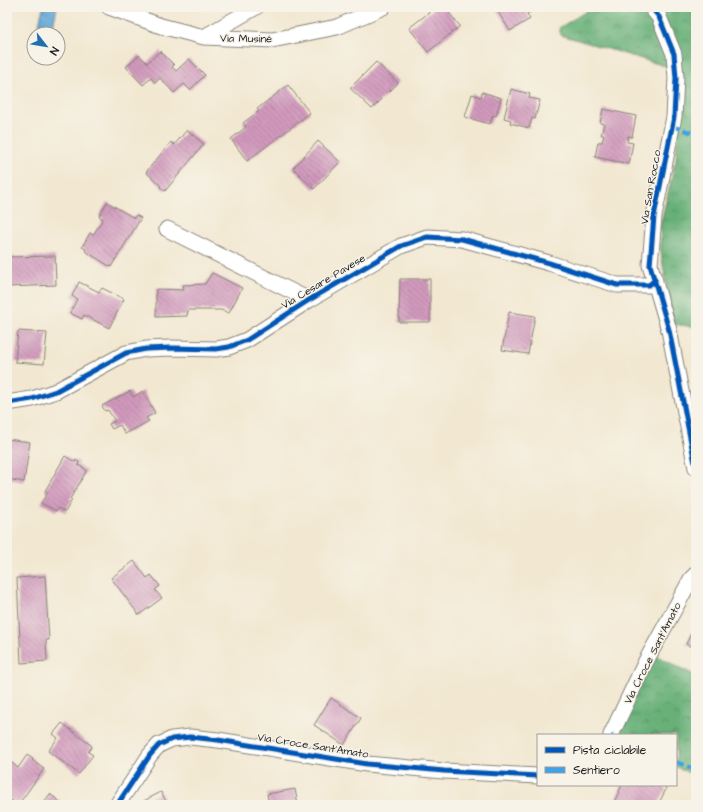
<svg xmlns="http://www.w3.org/2000/svg" width="703" height="812" viewBox="0 0 703 812" font-family="'Architects Daughter',sans-serif">
<defs>
<pattern id="forest-crowns" width="20" height="18" patternUnits="userSpaceOnUse"><rect width="20" height="18" fill="#67b078"/><path d="M2 6a3 3 0 1 1 6 0M12 15a3 3 0 1 1 6 0" fill="none" stroke="#548e62"/></pattern>
<pattern id="water-ripples" width="26" height="14" patternUnits="userSpaceOnUse"><rect width="26" height="14" fill="#5ea5d5"/><path d="M2 4q2-2 4 0t4 0M15 11q2-2 4 0t4 0" fill="none" stroke="#4d86ac"/></pattern>
<pattern id="building-back-hatch" width="6" height="6" patternUnits="userSpaceOnUse"><rect width="6" height="6" fill="#d19abd"/><path d="M-1 5l2 2M0 0l6 6M5-1l2 2" fill="none" stroke="#a97d99"/></pattern>
</defs>
<rect width="100%" height="100%" fill="#f7f3e8"/>
<filter id="ink" filterUnits="userSpaceOnUse"><feTurbulence type="fractalNoise" baseFrequency=".025" numOctaves="2"/><feDisplacementMap in="SourceGraphic" scale="8" xChannelSelector="R" yChannelSelector="G"/><feConvolveMatrix kernelMatrix="1 2 1 2 8 2 1 2 1" color-interpolation-filters="sRGB"/></filter>
<filter id="wash" filterUnits="userSpaceOnUse"><feTurbulence type="fractalNoise" baseFrequency=".012" numOctaves="4" result="noise"/><feDisplacementMap in="SourceGraphic" scale="16" xChannelSelector="R" yChannelSelector="G"/><feGaussianBlur stdDeviation="0.9" result="paint"/><feColorMatrix in="noise" values="0 0 0 0 0 0 0 0 0 0 0 0 0 0 0 0 0 1.4 0 .05"/><feComposite in="paint" operator="in"/></filter>
<g filter="url(#wash)">
<rect width="100%" height="100%" fill="#f2e8d1"/>
<path fill="url(#forest-crowns)" stroke="#42664a" d="M593 7H696V327L673 324 661 253 660 226 676 160 682 71 561 35 559 28Z
M653 654 696 676V776L676 767V735H616Z"/>
<path fill="url(#water-ripples)" stroke="#3d6078" d="M43 7H57L53 27 49 29 42 28 39 24Z"/>
<g id="blocks">
<path fill="url(#building-back-hatch)" d="M436 7H444L460 26 428 52 409 28Z
M495 7H538L527 14 530 19 510 31Z
M160 51 174 65 172 67 176 71 189 59 205 75 190 90 184 84 174 93 160 78 155 83 151 78 143 85 126 67 139 55 147 63Z
M376 62 398 83 372 109 350 88Z
M288 85 310 113 247 161 231 139 246 127 243 123 259 111 257 109Z
M511 89 530 94 529 98 540 100 535 119 532 118 529 128 510 123 511 120 504 118Z
M482 92 501 98 496 116 493 115 490 124 465 117 472 94 481 97Z
M603 109 636 116 632 137 628 136 627 142 633 143 629 164 595 157 598 142H602L604 135H601L604 124 600 123Z
M187 130 204 144 165 191 160 187 161 186 146 172 171 142 174 145Z
M318 141 340 162 314 189 293 168Z
M107 202 134 218 136 215 141 218 111 267 85 251 86 249 82 247 90 233 93 235 103 219 99 216Z
M55 256 56 285 7 287V257Z
M212 273 242 288 229 313 221 310H188L187 316 156 317V289L184 290 183 285 205 284Z
M400 279H430V322H399Z
M79 282 99 292 102 288 124 299 109 328 84 315 82 319 70 313 77 299 72 296Z
M509 312 535 316 528 354 502 350Z
M18 331 47 333 44 364 15 362Z
M130 391 133 397 143 391 155 413 146 418 149 421 125 434 120 425 112 429 109 424 115 421 108 410 105 411 102 406Z
M7 439 30 442 24 482 7 479Z
M65 456 75 462 76 460 79 462 78 465 87 470 70 499 72 500 65 512 58 508 56 511 41 503 48 492 45 491Z
M134 561 147 578 151 575 160 586 155 590 162 598 139 615 111 578Z
M45 576 49 640H46L47 661 21 663 17 578Z
M696 623V649L686 644Z
M331 698 361 718 344 745 314 725Z
M62 723 92 746 88 752 93 755 79 774 48 751 58 738 53 734Z
M27 755 33 759 32 760 44 769 18 805 7 797V759L18 768Z
M622 785H664L666 789 658 805H618L615 800Z
M295 789 298 805H269L267 794Z
M161 792 168 805H136Z
M50 794 64 805H42Z"/>
</g>
</g>
<g filter="url(#ink)">
<use href="#blocks" fill-opacity="0" stroke="#878276" stroke-width="1"/>
<g fill="none" stroke-linecap="round" stroke-linejoin="round">
<g stroke="#878276" stroke-width="17">
<path id="minor" d="M109 7 161 26 204 37 272 40 337 27 383 7
M651 7 659 17 674 54 676 78 674 117 654 216 650 265 669 330 696 468
M204 37 256 7
M167 229 309 300
M7 403 32 399 56 391 126 353 146 349 171 348 216 349 229 347 247 340 309 300 401 246 427 237 462 239 549 263 617 285H649L655 280
M611 735 647 659 691 579 696 574
M117 805 150 755 159 745 172 739 190 737 218 740 367 764 444 771 538 776"/>
</g>
<use href="#minor" stroke="#fff" stroke-width="15"/>
<path stroke="#3da2ea" stroke-width="4" stroke-dasharray="8 4" stroke-linecap="butt" d="M672 126 696 134
M612 734 613 735
M676 762 696 770"/>
<g stroke="#f7f3e8" stroke-width="8">
<path id="cycleway" d="M651 7 659 17 674 54 676 78 674 117 654 216 650 265 669 330 696 468
M7 403 32 399 56 391 126 353 146 349 171 348 216 349 229 347 247 340 309 300 401 246 427 237 462 239 549 263 617 285H649L655 280
M117 805 150 755 159 745 172 739 190 737 218 740 367 764 444 771 538 776"/>
</g>
<use href="#cycleway" stroke="#0057b8" stroke-width="5"/>
</g>
</g>
<g text-anchor="middle" stroke-width="3" stroke-linejoin="round" paint-order="stroke">
<g font-size="11" fill="#1c1c1c" stroke="#f7f3e8">
<text transform="translate(246 38) rotate(1)" y="4">Via Musiné</text>
<text transform="translate(650 187) rotate(-80)" y="4">Via San Rocco</text>
<text transform="translate(323 281) rotate(-31)" y="4">Via Cesare Pavese</text>
<text transform="translate(652 653) rotate(-63)" y="4">Via Croce Sant'Amato</text>
<text transform="translate(313 745) rotate(9)" y="4">Via Croce Sant'Amato</text>
</g>
</g>
<rect width="703" height="812" fill="none" stroke="#f7f3e8" stroke-width="24"/>
<rect x="537" y="734" width="140" height="52" fill="#f7f3e8" stroke="#9f9d96"/>
<rect x="545" y="747" width="20" height="6" fill="#0057b8" stroke="#9f9d96"/>
<text x="573" y="754" font-size="12" fill="#1c1c1c">Pista ciclabile</text>
<rect x="545" y="767" width="20" height="6" fill="#3da2ea" stroke="#9f9d96"/>
<text x="573" y="774" font-size="12" fill="#1c1c1c">Sentiero</text>
<g transform="translate(46 46) rotate(121)"><circle r="19" fill="#f7f3e8" stroke="#9f9d96"/>
<path d="M0-3L7 15L0 10L-7 15Z" fill="#1f6fb2"/>
<text y="-6" font-size="11" font-weight="bold" text-anchor="middle" fill="#1c1c1c">N</text>
</g>
</svg>
